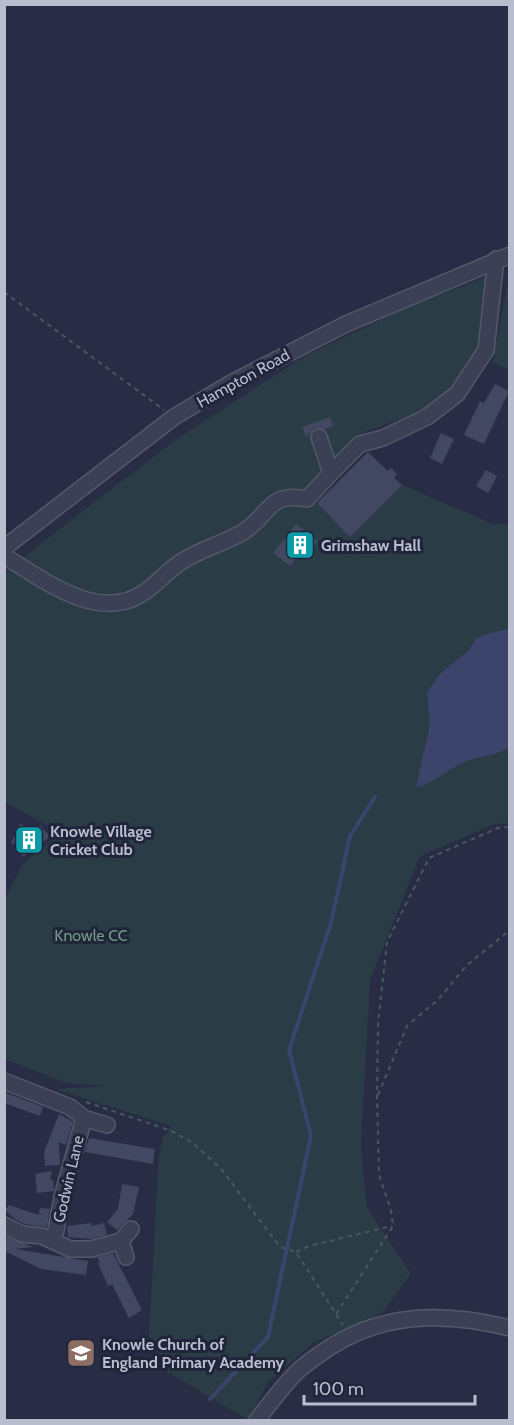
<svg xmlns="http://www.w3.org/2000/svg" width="514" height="1425" viewBox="0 0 514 1425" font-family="Cabin,sans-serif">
<rect width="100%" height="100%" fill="#282d45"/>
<path fill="#2a3c45" d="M486 277 479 347 462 379 424 411 361 433 306 488 316 502 350 536 402 485 493 524H509V823L495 824 420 856 370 980 361 1145 367 1208 411 1274 382 1313 313 1343 268 1382 248 1420 168 1372 149 1335 159 1156 163 1137 171 1126 55 1089 106 1086 66 1083 5 1059V899L22 865 61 833 5 802 4 574 36 547 174 441 303 357 410 306Z
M509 279V370L492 362Z"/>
<path fill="#3c446c" d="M509 629V747C496 756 485 755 470 760 450 766 436 783 416 787L430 725 427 692 442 672 468 651 476 639 486 634Z"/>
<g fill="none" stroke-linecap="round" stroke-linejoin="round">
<path stroke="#3c446c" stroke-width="4" d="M210 1399 268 1337 311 1136 289 1050 331 923 350 836 375 797"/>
</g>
<path fill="#424862" d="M495 384 509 391 484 444 464 435 480 401 484 403Z
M330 417 333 426 325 429 315 428 306 437 302 427Z
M441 433 454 439 442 464 430 458Z
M368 452 388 471 391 468 397 474 394 478 402 485 350 537 317 503Z
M486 470 497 476 488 493 476 486Z
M296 524 318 541 308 554 303 550 290 566 273 553Z
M20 824 33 829 40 825 50 837 23 857 15 845 11 843Z
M4 1092 43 1107 40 1116 4 1103Z
M59 1114 73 1122 66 1145 59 1142 60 1165 45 1166 44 1152Z
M89 1138 155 1149 153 1164 85 1152Z
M52 1171 50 1179 53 1180 54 1191 37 1193 35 1174Z
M122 1184 139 1187 133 1214 117 1230 107 1222 118 1209Z
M9 1205 39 1215 40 1208 50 1209 47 1227 24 1224 15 1219 5 1210Z
M91 1223V1226L104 1223 107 1235 90 1239 68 1237 67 1226Z
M4 1236 33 1247 15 1249 88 1261 86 1275 41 1269 7 1252 4 1251Z
M113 1253 142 1310 129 1318 112 1284 108 1286 98 1263H100L97 1257Z"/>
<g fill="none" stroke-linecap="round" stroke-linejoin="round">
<g stroke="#55586b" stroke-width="18">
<path id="minor" d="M331 473 360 444 383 438 427 417 457 394 486 350 496 259
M4 548 174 417 231 383 346 324 510 255
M4 556C44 580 100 625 146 591 159 582 168 570 181 562 200 549 223 544 243 532 270 515 268 491 307 499L331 473 319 437
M4 1081 70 1107 84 1118 62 1197 54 1241
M84 1118 107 1125
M4 1225 22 1234 42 1236 70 1249H91L121 1241
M126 1257 121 1241 131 1229
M257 1420C269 1405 281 1388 295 1374 302 1366 312 1360 320 1354 378 1312 442 1311 510 1328"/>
</g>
<path stroke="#485961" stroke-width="2" stroke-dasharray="4.5 4.5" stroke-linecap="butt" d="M4 292 164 410
M378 1095 407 1026 438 1000 466 966 510 930
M86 1102 169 1130 192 1142 222 1170 280 1247 296 1252 343 1325
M296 1252 309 1246 392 1226
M336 1314 393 1226 391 1210 379 1175 377 1098 378 1023 387 942 429 858 498 828 510 827"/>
<use href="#minor" stroke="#3c4054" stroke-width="15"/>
</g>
<defs>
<g id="building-square" transform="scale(1.5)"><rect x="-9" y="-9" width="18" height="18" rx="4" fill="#0f9aa8" stroke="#21253a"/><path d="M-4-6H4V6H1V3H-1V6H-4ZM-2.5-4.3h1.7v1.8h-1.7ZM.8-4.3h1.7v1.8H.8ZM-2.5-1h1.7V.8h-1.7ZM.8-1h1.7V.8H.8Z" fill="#fff"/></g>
<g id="school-square" transform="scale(1.5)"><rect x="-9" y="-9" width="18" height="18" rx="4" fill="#8d6e63" stroke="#21253a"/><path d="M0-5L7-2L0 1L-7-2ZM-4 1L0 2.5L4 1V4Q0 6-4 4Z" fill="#fff"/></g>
</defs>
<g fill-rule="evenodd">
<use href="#building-square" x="300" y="545"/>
<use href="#building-square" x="29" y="840"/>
<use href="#school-square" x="81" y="1353"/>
</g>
<g text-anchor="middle" stroke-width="6" stroke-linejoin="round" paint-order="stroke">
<g font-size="16" fill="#babdcd" stroke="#21253a">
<text transform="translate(243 378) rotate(-29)" y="6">Hampton Road</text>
<text transform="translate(68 1179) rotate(-77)" y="6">Godwin Lane</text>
</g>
<g font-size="16" font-weight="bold" fill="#babdcd" stroke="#21253a" text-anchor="start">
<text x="321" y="551">Grimshaw Hall</text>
<text x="50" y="837">Knowle Village<tspan x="50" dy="18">Cricket Club</tspan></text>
<text x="102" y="1350">Knowle Church of<tspan x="102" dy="18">England Primary Academy</tspan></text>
</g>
<g font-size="16" fill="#719e86" stroke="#21253a">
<text x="91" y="941">Knowle CC</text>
</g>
</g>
<rect width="514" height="1425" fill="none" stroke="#babdcd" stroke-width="12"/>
<path d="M304 1395v9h171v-9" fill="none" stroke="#babdcd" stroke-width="3"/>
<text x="313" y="1395" font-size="18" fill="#babdcd" stroke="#21253a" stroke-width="4.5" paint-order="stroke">100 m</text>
</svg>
